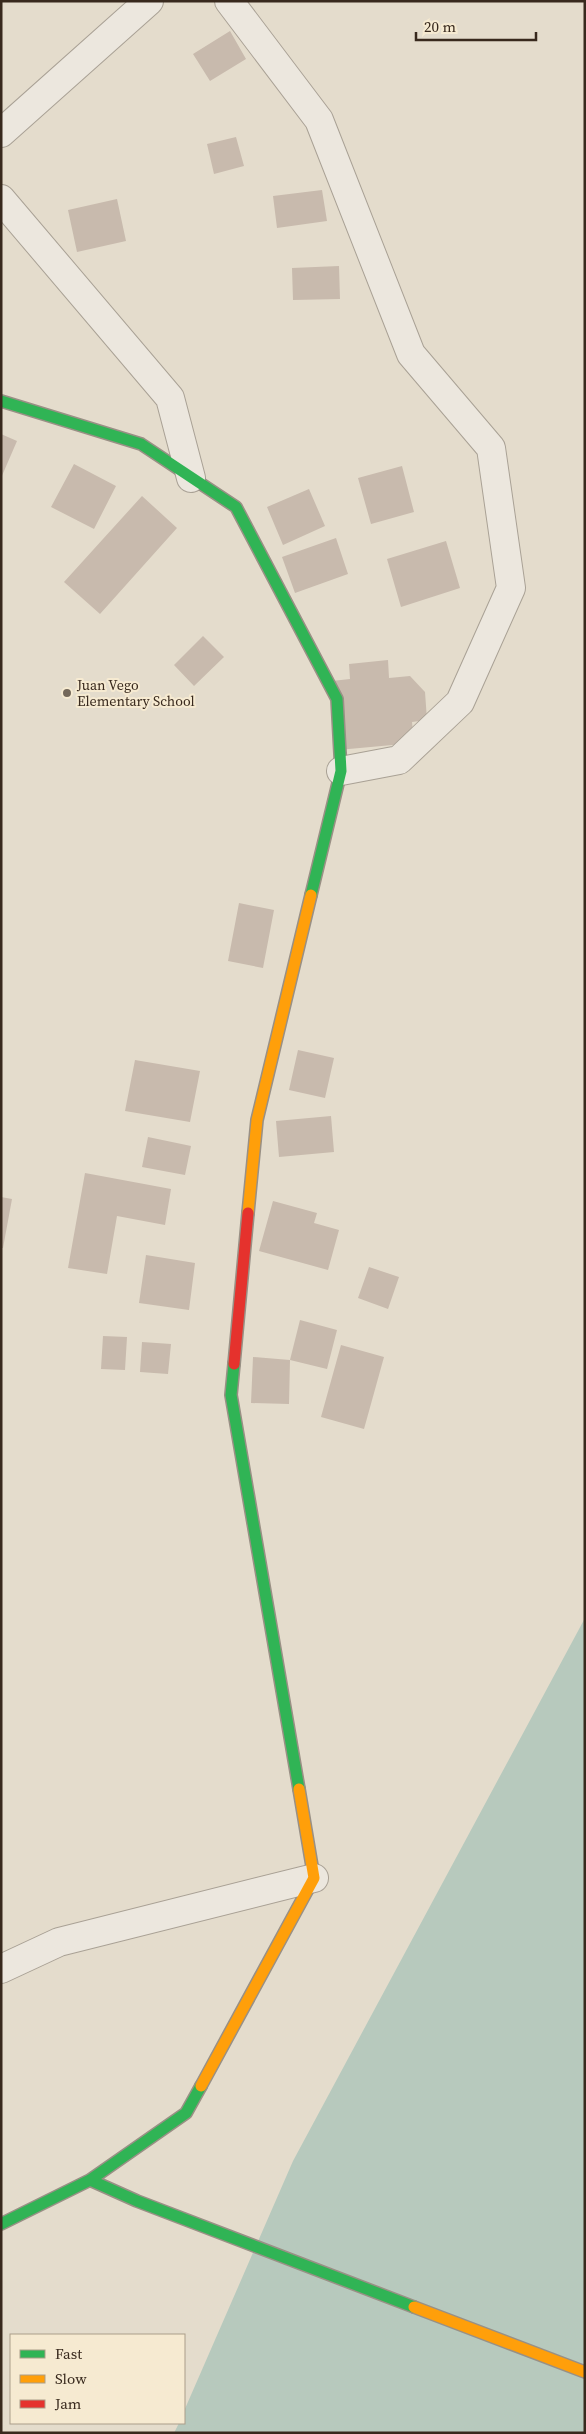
<svg xmlns="http://www.w3.org/2000/svg" width="586" height="2434" viewBox="0 0 586 2434" font-family="'Source Serif 4',serif">
<rect width="100%" height="100%" fill="#e4dccc"/>
<path fill="#b7c9bd" d="M585 1618V2433H174L179 2423H184V2411L293 2161Z"/>
<path fill="#c8baad" d="M230 31 246 59 210 81 193 54Z
M236 137 244 166 214 174 207 144Z
M322 190 327 221 277 228 273 196Z
M117 199 126 241 77 252 68 210Z
M339 266 340 299 293 300 292 268Z
M1 434 17 441 1 478Z
M74 464 116 486 94 529 51 507Z
M402 466 414 512 371 524 358 478Z
M309 489 325 526 283 545 267 507Z
M142 496 177 528 100 614 64 582Z
M336 538 348 574 295 593 282 557Z
M446 541 460 588 401 607 387 559Z
M203 636 224 657 194 686 174 665Z
M388 660 389 678 410 676 425 692 427 720 412 722 414 743 338 750 332 681 350 679 349 664Z
M239 903 274 910 263 968 228 961Z
M298 1050 334 1058 325 1098 289 1090Z
M135 1060 200 1071 190 1122 125 1111Z
M331 1116 334 1152 279 1157 276 1121Z
M148 1137 191 1146 185 1175 142 1167Z
M85 1173 171 1189 165 1225 117 1216 107 1274 68 1268Z
M1 1197 12 1199 3 1248H1Z
M273 1201 317 1213 314 1223 339 1230 328 1270 259 1251Z
M146 1255 195 1263 189 1310 139 1303Z
M369 1267 399 1277 388 1309 358 1298Z
M300 1320 337 1330 327 1369 290 1360Z
M103 1336 127 1337 125 1370 101 1369Z
M142 1342 171 1344 168 1374 140 1372Z
M341 1345 384 1357 364 1429 321 1417Z
M253 1357 290 1360 289 1404 251 1403Z"/>
<g fill="none" stroke-linecap="round" stroke-linejoin="round">
<g stroke="#a9a195" stroke-width="30">
<path id="street" d="M229 1 319 120 411 354 491 448 511 588 460 702 399 760 341 771
M1 133 149 1
M1 199 170 398 191 478
M1 1969 59 1942 314 1878"/>
</g>
<g stroke="#999085" stroke-width="14">
<path id="fast" d="M1 401 141 444 236 507 337 699 341 771 311 895
M234 1364 231 1395 299 1789
M90 2180 137 2201 414 2307
M1 2224 90 2180 186 2113 201 2086"/>
</g>
<g stroke="#999085" stroke-width="14">
<path id="slow" d="M248 1213 257 1120 311 895
M201 2086 314 1878 299 1789
M414 2307 585 2372"/>
</g>
<g stroke="#999085" stroke-width="14">
<path id="jam" d="M234 1364 248 1213"/>
</g>
<use href="#street" stroke="#ece7de" stroke-width="28"/>
<use href="#fast" stroke="#30b455" stroke-width="11"/>
<use href="#slow" stroke="#ff9f0a" stroke-width="11"/>
<use href="#jam" stroke="#e5322d" stroke-width="11"/>
</g>
<circle fill="#74685a" stroke="#f6ead1" stroke-width="2" cx="67" cy="693" r="5"/>
<g text-anchor="middle" stroke-width="4" stroke-linejoin="round" paint-order="stroke">
<g font-size="14" fill="#38291d" stroke="#f6ead1" text-anchor="start">
<text x="77" y="690">Juan Vego<tspan x="77" dy="16">Elementary School</tspan></text>
</g>
</g>
<rect width="586" height="2434" fill="none" stroke="#38291d" stroke-width="5"/>
<rect x="10" y="2334" width="175" height="90" fill="#f6ead1" stroke="#aa9d89"/>
<rect x="20" y="2350" width="25" height="8" fill="#30b455" stroke="#aa9d89"/>
<text x="55" y="2359" font-size="15" fill="#38291d">Fast</text>
<rect x="20" y="2375" width="25" height="8" fill="#ff9f0a" stroke="#aa9d89"/>
<text x="55" y="2384" font-size="15" fill="#38291d">Slow</text>
<rect x="20" y="2400" width="25" height="8" fill="#e5322d" stroke="#aa9d89"/>
<text x="55" y="2409" font-size="15" fill="#38291d">Jam</text>
<path d="M416 32v8h120v-8" fill="none" stroke="#38291d" stroke-width="2.5"/>
<text x="424" y="32" font-size="15" fill="#38291d" stroke="#f6ead1" stroke-width="4" paint-order="stroke">20 m</text>
</svg>
